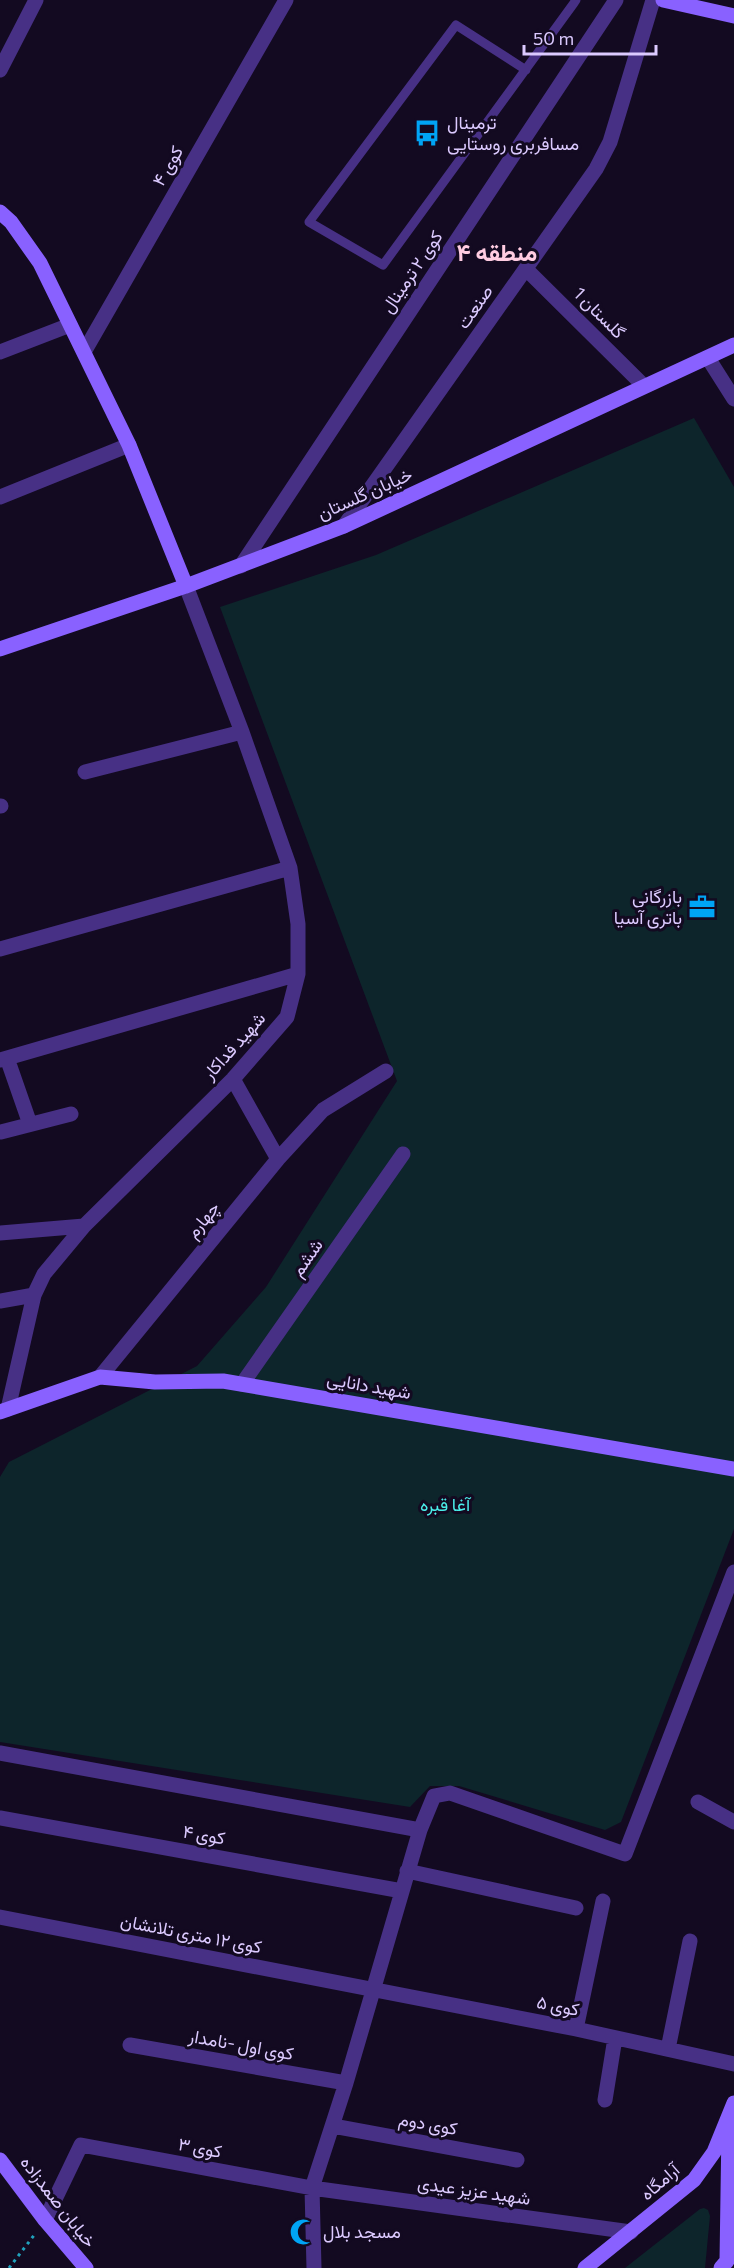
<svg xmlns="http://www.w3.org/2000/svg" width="734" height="2268" viewBox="0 0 734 2268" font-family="Commissioner,Vazirmatn,sans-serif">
<rect width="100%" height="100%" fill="#130a21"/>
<path fill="#0d252b" d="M694 418 734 487V1529L621 1822 605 1830 459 1786H430L410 1807 0 1742V1477L9 1462 197 1366 266 1287 397 1081 220 607 376 555Z
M704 2208 708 2210 710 2216 705 2268H625L700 2209Z"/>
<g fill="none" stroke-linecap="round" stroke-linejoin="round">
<path stroke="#20a2bd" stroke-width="3" stroke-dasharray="3 4.5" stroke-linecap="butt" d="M9 2268 35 2234"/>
<path stroke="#473085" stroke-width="9" d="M526 70 456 25 309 222 383 265 574 3 576 0"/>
<path stroke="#473085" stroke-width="15" d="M0 70 36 0
M526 269 644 386
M0 352 70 325
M84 352 286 0
M708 358 734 399
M0 497 129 445
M344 526 596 169 610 142 653 0
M241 566 616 0
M85 772 242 732
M0 806H1
M0 949 290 868
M7 1058 30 1124
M0 1060 298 974
M1 1132 71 1114
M278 1159 323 1110 386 1071
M0 1233 84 1226
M0 1301 34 1295
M100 1377 278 1159 233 1079
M242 1384 403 1154
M8 1409 34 1295 44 1274 84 1226 233 1079 287 1017 298 974V924L290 868 242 732 186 586
M0 1753 420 1830 434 1796 450 1793 625 1854 734 1572
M698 1802 734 1822
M0 1818 402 1891
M407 1871 576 1908
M0 1917 576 2029 734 2064
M576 2029 603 1901
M130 2045 346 2083
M668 2049 690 1941
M605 2100 615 2038
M333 2126 517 2160
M45 2220 81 2145 312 2188 631 2232
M314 2268 312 2188 346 2083 420 1830"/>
<path stroke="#8961ff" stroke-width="15" d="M663 0 734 16
M0 212 11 222 40 263 129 445 186 586
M0 649 186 586 344 526 734 345
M0 1412 100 1377 155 1382 223 1381 734 1469
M0 2160 45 2220 86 2268
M585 2268 694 2180 714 2152 734 2103
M721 2268 727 2261 729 2126"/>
</g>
<defs>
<g id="bus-bare" transform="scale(2.07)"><path d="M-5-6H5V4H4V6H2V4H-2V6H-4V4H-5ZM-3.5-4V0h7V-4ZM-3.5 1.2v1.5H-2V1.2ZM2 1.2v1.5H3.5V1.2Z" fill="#00a4f5" stroke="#130a21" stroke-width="2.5" paint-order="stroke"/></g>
<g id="office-bare" transform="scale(2.07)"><path d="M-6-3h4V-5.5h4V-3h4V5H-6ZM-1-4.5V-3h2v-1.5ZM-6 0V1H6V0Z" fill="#00a4f5" stroke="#130a21" stroke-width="2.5" paint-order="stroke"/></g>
<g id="mosque-bare" transform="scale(2.07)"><path d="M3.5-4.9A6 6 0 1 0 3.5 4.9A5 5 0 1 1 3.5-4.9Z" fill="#00a4f5" stroke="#130a21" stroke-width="2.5" paint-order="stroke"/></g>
</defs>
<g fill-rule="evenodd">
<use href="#bus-bare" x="427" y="133"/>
<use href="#office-bare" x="702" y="907"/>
<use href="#mosque-bare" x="303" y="2232"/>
</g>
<g text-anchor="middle" stroke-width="6" stroke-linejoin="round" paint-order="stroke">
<g font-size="18" fill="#dccaff" stroke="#130a21" text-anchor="start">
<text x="447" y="129">ترمینال<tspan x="447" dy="21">مسافربری روستایی</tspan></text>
<text x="682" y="903" text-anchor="end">بازرگانی<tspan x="682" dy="21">باتری آسیا</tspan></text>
<text x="323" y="2238">مسجد بلال</text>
</g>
<g font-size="18" fill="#dccaff" stroke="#130a21">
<text transform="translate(168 166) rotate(-60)" y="6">کوی ۴</text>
<text transform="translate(412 272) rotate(-56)" y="6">کوی ۲ ترمینال</text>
<text transform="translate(475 307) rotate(-55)" y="6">صنعت</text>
<text transform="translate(599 313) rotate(45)" y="6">گلستان 1</text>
<text transform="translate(365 494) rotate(-24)" y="6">خیابان گلستان</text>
<text transform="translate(234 1046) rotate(-48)" y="6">شهید فداکار</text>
<text transform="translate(203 1220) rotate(-51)" y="6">چهارم</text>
<text transform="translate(307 1258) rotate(-55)" y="6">ششم</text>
<text transform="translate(369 1386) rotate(10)" y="6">شهید دانایی</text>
<text transform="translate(204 1835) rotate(10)" y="6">کوی ۴</text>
<text transform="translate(191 1934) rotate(11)" y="6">کوی ۱۲ متری تلانشان</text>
<text transform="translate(558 2006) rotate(11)" y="6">کوی ۵</text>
<text transform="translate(241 2045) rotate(10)" y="6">کوی اول -نامدار</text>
<text transform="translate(428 2124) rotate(10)" y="6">کوی دوم</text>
<text transform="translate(200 2148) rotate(11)" y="6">کوی ۳</text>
<text transform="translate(660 2182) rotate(-41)" y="6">آرامگاه</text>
<text transform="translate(474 2191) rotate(8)" y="6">شهید عزیز عیدی</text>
<text transform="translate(58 2202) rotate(52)" y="6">خیابان صمدزاده</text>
</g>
<g font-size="18" fill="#4aece8" stroke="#130a21">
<text x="445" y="1511">آغا قبره</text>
</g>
<g font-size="24" font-weight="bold" fill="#ffcce1" stroke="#130a21">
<text x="497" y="261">منطقه ۴</text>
</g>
</g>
<path d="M524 45v9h132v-9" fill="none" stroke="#dccaff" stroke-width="3"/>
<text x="533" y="45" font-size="18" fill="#dccaff" stroke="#130a21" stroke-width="4.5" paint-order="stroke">50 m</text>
</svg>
